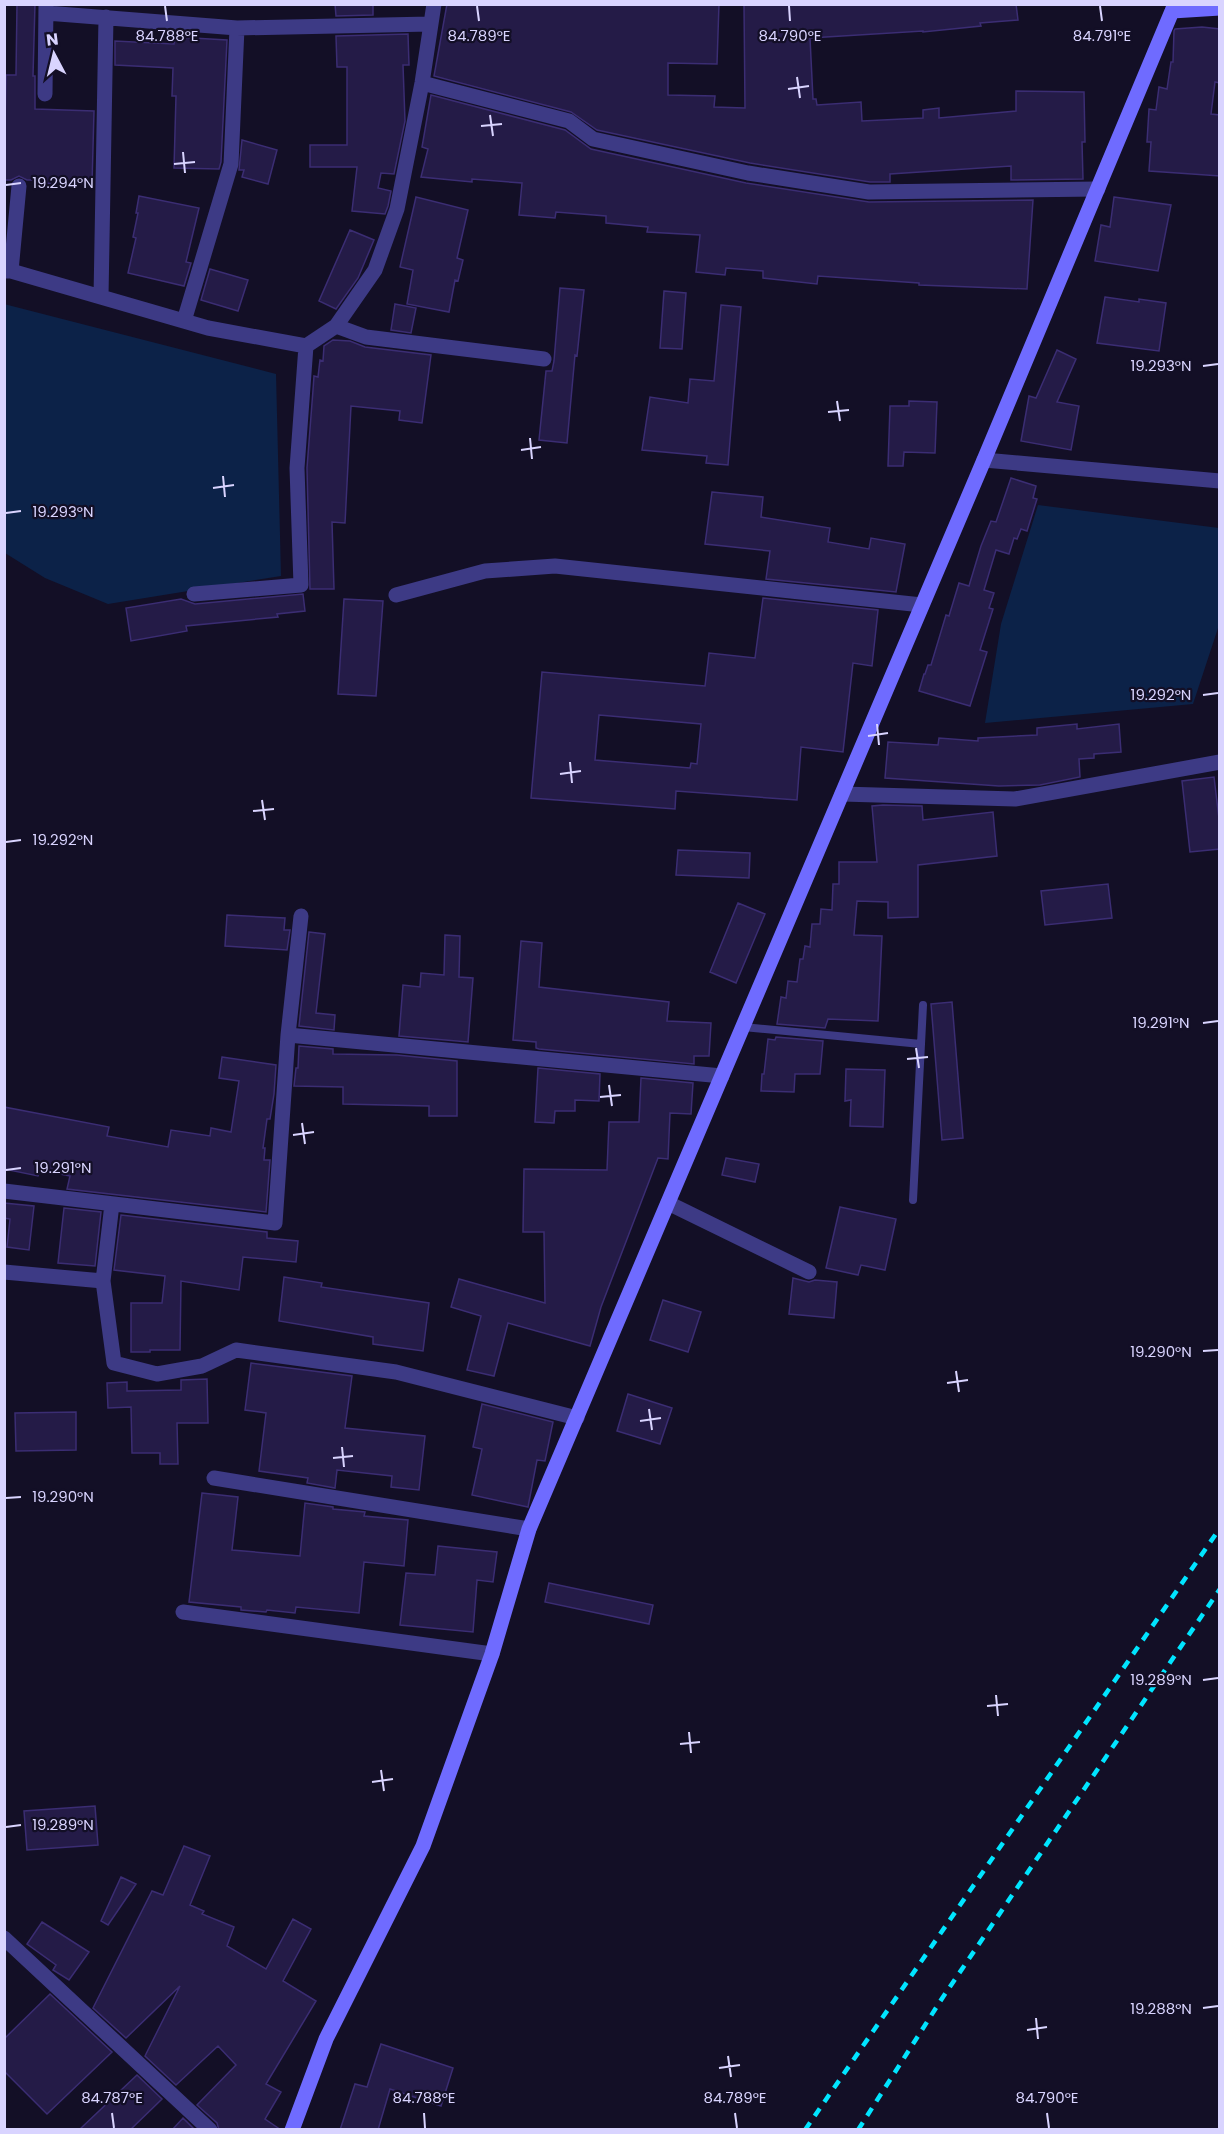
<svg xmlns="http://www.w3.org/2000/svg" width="1224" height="2134" viewBox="0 0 1224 2134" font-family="Poppins,sans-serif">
<rect width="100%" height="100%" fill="#130f26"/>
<path fill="#0c2248" d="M4 304 276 374 281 576 108 604 45 578 5 553Z
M1038 505 1219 528V625L1193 704 985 723 1001 624Z"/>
<path fill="#241b47" stroke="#3b2d73" stroke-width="1.5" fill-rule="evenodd" d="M17 4H35L33 76H35V109L94 111 92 184 37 183 38 180H27L19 176 11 180H4L6 75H16Z
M335 4H373V15L336 16Z
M447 4H719L717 64 668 63V95L715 96 714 107 745 108 744 4H1016L1018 20 980 23 981 26 923 32V31L810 38 813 99H816L817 105 861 102 862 121 923 118V110L939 108V118L1016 111V91L1084 92 1085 142H1082L1083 179 1011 180V166L890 174V182H870L750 163 597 130 571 112 434 76Z
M1202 27 1220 29V83L1215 82 1211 114 1220 115V176L1149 171 1151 142H1147L1149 109 1156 110 1159 87 1167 89 1171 62H1173L1174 31 1175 29Z
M408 34 409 65H403L405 121 394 174 381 173 378 188 391 191 388 206 385 214 352 211 357 167H310V145H347V67H337L336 36Z
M175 37 227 40 221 162 219 169 174 168 176 96H172L173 68 115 65V41L174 44Z
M431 95 565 130 591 149 746 183 869 202 1033 200 1027 289 919 285V283L818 276 817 284 763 278V271L726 268 725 275 696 272 700 235 647 232 648 227 606 223V216L556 212 555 218 519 215 522 183 472 179V182L421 177 428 149 422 147Z
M242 140 277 150 268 184 242 177 244 170H239Z
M139 196 199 208 186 262 191 263 184 286 128 273 136 238 133 237 138 213H136Z
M416 197 468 210 457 258 463 260 458 281 455 280 449 312 407 304 413 270 400 267Z
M1114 197 1171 205 1158 271 1095 261 1101 225 1110 227Z
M350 230 374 240 358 278 336 309 319 301Z
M210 269 248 280 238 311 201 300Z
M560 288 584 290 577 356 575 355 567 443 539 440 546 371H552L554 361Z
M664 291 686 293 682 349 660 348Z
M1105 297 1139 302V299L1166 303 1159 351 1097 343Z
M395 304 416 308 411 333 391 330Z
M721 305 741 307 728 465 706 463 707 456 642 450 650 397 688 403 690 379 714 381Z
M333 340 350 341 365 347 431 355 422 423 399 420 400 411 351 406 345 523 332 522 334 589H310L307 468 313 390 314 376 318 377 320 360 323 361 324 346Z
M1057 350 1076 359 1057 402 1079 406 1071 450 1021 441 1029 396 1036 398Z
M909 401 937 402 935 453 904 452 903 466H888L890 406H909Z
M1011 478 1036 486 1033 498 1037 499 1027 531 1021 529 1017 539 1014 538 1009 554 996 550 984 590 994 593 989 608 993 609 980 650 987 652 970 706 919 691 924 674H925L928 665H931L946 615 949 616 959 583 969 586 981 546 991 521 996 522Z
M712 492 763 497 761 517 830 528 828 542 869 549 871 538 905 544 896 592 766 579 770 551 705 544Z
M303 594 305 611 277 614 278 617 186 626 187 631 131 641 126 608 181 599 195 604Z
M763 598 878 610 872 666 853 663 843 752 801 747 797 800 676 791 675 809 531 798 542 672 705 686 709 653 755 658ZM599 715 701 724 697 764 691 763 690 768 595 760Z
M344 599 383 601 376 696 338 694Z
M1077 724V729L1119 724 1121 752 1094 754V758L1079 759 1080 777 1040 785 999 786 885 778 888 742 938 745 939 738 978 741V738L1037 735V728Z
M1214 777 1220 827V849L1190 852 1182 781Z
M883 805 922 806 923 820 993 812 997 856 918 865V917L888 918V902L857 901 854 935 882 936 878 1021 828 1019 825 1028 777 1024 781 997 786 998 788 981 797 982 800 959H803L805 946 810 947 812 924H820L821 909 832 910 833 884H839V862H877L872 806Z
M678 850 750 853 749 878 676 875Z
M1108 884 1112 918 1045 925 1041 891Z
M738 903 765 914 736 983 710 972Z
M227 915 285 918 284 930H290L287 950 225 946Z
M309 932 325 934 316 1013 335 1015 334 1030 299 1026Z
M445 935 460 936 459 977 473 978 468 1042 399 1036 403 985 420 987 421 973 444 975Z
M521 941 542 943 539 987 669 1002 667 1021 711 1023 709 1056H694V1064L539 1049 536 1048V1042L513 1040Z
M952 1002 963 1138 942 1140 931 1004Z
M776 1037 823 1041 820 1074H795L794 1092 761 1091 762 1074H764L768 1039 775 1040Z
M299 1046 333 1049V1054L397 1055 457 1061V1116H429V1106L343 1104V1087L294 1086 296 1068H298Z
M222 1057 276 1065 274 1094 270 1119H267L263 1148H265L264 1160H270L266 1212 67 1189 70 1176 40 1170 38 1176 4 1169V1107L109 1127 107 1136 168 1147 171 1130 210 1136 211 1128 231 1132 239 1081 219 1078Z
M538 1068 600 1074 599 1101 575 1100V1111H555L554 1123 535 1122Z
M846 1069 885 1070 883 1127 850 1126 851 1100 845 1101Z
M641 1078 693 1083 691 1114 670 1113 668 1159 658 1158 601 1307 590 1346 508 1323 494 1376 467 1370 481 1316 451 1307 459 1279 545 1303 544 1232H523L524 1169 607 1170 609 1122H639Z
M726 1158 759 1164 755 1182 722 1175Z
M4 1203 34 1206 29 1250 7 1247 10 1219 4 1218Z
M840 1207 896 1219 885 1270 861 1265 858 1275 826 1268Z
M64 1208 101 1212 95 1266 58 1263Z
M121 1215 267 1232V1238L298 1241 296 1262 243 1257 239 1290 181 1281 180 1350H150V1352H131V1303H162L165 1276 114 1270Z
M284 1277 322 1283 321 1287 429 1303 423 1351 373 1344V1337L279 1321Z
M793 1278 809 1282 815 1280 837 1282 834 1318 789 1314Z
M663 1300 701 1312 688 1352 650 1340Z
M251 1363 352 1376 345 1428 425 1436 419 1490 391 1487 392 1476 337 1470 335 1488 307 1483 308 1478 259 1471 266 1413 245 1410Z
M207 1379 208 1423H177L178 1464H160V1453H132L131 1407 108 1408 107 1383 127 1382V1391L181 1390V1380Z
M628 1394 672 1408 660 1444 617 1431Z
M482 1404 553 1422 545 1461 537 1460 528 1507 472 1495 482 1449 473 1447Z
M76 1412V1450L16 1451 15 1413Z
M202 1493 238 1497 232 1550 300 1556 305 1503 333 1507V1509L365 1512 364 1516 408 1520 404 1566 364 1562 359 1613 296 1607 295 1613 267 1610 266 1612 241 1610V1607L189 1602Z
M438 1546 497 1552 493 1582 477 1580 473 1632 400 1625 406 1573 435 1575Z
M549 1583 653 1605 649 1624 545 1602Z
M95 1806 98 1845 27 1850 24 1811Z
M184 1846 210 1856 190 1905 204 1911 202 1914 234 1927 227 1946 266 1969 293 1919 311 1929 283 1981 316 2001 266 2084 281 2092 265 2119 281 2130H219L217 2123 197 2105 236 2065 218 2046 176 2085 145 2056 180 1986 126 2038 93 2008 152 1891 163 1895Z
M121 1877 136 1884 108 1925 101 1921Z
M42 1922 89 1952 69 1980 53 1970 56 1965 27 1944Z
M50 1994 112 2052 47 2114 4 2071V2039Z
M381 2044 453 2068 441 2106 390 2089 378 2130H340L355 2084 367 2087Z
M137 2075 162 2099 130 2130H79Z
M183 2118 195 2130H172Z"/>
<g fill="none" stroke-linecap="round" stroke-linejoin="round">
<path stroke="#3d3a85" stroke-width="8" d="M743 1027 921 1044
M913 1200 923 1005"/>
<path stroke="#3d3a85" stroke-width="15" d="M46 13 237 28 430 24
M422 83 569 121 593 139 748 173 869 192 1098 189
M45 94 46 4
M4 271H11L208 328 306 346 336 326 375 270 397 209 422 83 434 4
M11 271 19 186
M101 297 106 17
M184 321 231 164 237 28
M336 326 366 337 544 359
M984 460 1220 481
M194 594 301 585 297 468 306 346
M396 595 485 571 555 566 922 605
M842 794 1015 799 1220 762
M288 1035 722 1076
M4 1191 275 1223 288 1035 301 916
M668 1203 809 1272
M112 1204 103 1281 114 1363 157 1374 202 1366 236 1350 396 1372 577 1418
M4 1272 103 1281
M214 1478 529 1529
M183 1612 492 1654
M4 1938 210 2130"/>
<path stroke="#6f6bff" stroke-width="15" d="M1172 11 1220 8
M292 2130 326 2039 423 1846 492 1654 529 1529 984 460 1175 4"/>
<path stroke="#00e5ff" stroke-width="4.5" stroke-dasharray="9 8" stroke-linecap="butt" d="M805 2130 1220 1528
M858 2130 943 1997 1220 1589"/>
</g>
<path fill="none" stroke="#d9d4ff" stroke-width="2" d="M165 6 167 21M477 6 479 21M789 6 790 21M1100 6 1102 21M797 77 800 98M788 89 809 86M490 115 493 136M481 126 502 124M183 152 185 173M174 164 195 162M6 185 21 183M1203 366 1218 364M837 401 840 421M828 412 849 410M530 438 532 459M521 450 541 447M223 476 225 497M213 488 234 485M6 513 21 511M1203 695 1218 693M877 724 879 745M868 736 888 733M570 762 572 783M560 774 581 771M262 800 265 820M253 811 274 809M6 842 21 840M1203 1023 1218 1021M916 1048 919 1068M907 1059 928 1057M609 1085 612 1106M600 1097 621 1095M302 1123 305 1144M293 1135 314 1132M6 1170 21 1168M1203 1351 1218 1350M956 1371 959 1392M947 1383 968 1380M649 1409 652 1430M640 1421 661 1418M342 1447 344 1467M333 1458 353 1456M6 1498 21 1497M1203 1680 1218 1678M996 1695 998 1716M987 1706 1008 1704M689 1732 691 1753M680 1744 700 1742M381 1770 384 1791M372 1782 393 1779M6 1827 21 1825M1203 2008 1218 2006M1036 2018 1038 2039M1027 2030 1047 2027M728 2056 731 2077M719 2068 740 2065M112 2113 114 2128M424 2113 425 2128M735 2113 737 2128M1047 2113 1049 2128"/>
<g font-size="15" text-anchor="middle" fill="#d9d4ff" stroke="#130f26" stroke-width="4.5" stroke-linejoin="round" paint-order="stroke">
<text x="167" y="41">84.788°E</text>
<text x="479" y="41">84.789°E</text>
<text x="790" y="41">84.790°E</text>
<text x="1102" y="41">84.791°E</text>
<text x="63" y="188">19.294°N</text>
<text x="1161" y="371">19.293°N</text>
<text x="63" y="517">19.293°N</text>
<text x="1161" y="700">19.292°N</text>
<text x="63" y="845">19.292°N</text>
<text x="1161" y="1028">19.291°N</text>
<text x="63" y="1173">19.291°N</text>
<text x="1161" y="1357">19.290°N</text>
<text x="63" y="1502">19.290°N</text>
<text x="1161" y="1685">19.289°N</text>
<text x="63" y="1830">19.289°N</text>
<text x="1161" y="2014">19.288°N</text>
<text x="112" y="2103">84.787°E</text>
<text x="424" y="2103">84.788°E</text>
<text x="735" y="2103">84.789°E</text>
<text x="1047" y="2103">84.790°E</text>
</g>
<rect width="1224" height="2134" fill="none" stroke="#d9d4ff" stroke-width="12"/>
<g transform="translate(54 54) rotate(353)" stroke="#130f26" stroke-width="4.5" paint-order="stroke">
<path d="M0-4.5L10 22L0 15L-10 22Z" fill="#d9d4ff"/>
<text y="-9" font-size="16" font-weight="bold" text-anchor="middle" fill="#d9d4ff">N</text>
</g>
</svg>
